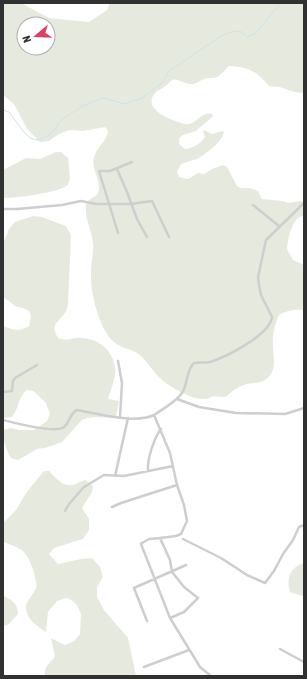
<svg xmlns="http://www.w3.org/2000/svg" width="307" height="679" viewBox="0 0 307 679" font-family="'Asap Condensed',sans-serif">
<rect width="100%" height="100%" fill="#fff"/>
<path fill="#e6eade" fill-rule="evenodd" d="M3 3H21L49 18 89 22 107 10 110 3H304V93L294 92 280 87 269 86C256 71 249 67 229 66 225 69 223 73 219 76 214 79 209 77 204 79 199 81 195 85 190 84 184 84 178 78 172 80 170 81 168 85 165 86 162 89 158 90 155 93 141 110 173 121 185 124 196 126 201 111 212 114L213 116 196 131 183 135 179 138V144L185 149C192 149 201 143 205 137L203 131 204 130 212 134 222 131 224 132C223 141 205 155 197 159 192 161 186 162 181 164L177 172 179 177 188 179 198 173 204 174 212 169 223 165 227 167 237 186 241 188H250L258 191 262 199 283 201 288 203 300 201 304 202V216C292 216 288 239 287 249L293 260 304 265V310C295 309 287 310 279 315 275 324 272 335 273 345 273 358 278 371 265 380 260 383 253 383 247 384 239 386 232 391 226 397 221 397 216 396 211 397 209 398 208 399 205 399 192 400 172 388 162 380 154 373 149 364 142 357 132 347 119 350 109 337 97 320 90 291 91 270 91 262 94 252 93 243 92 230 84 219 86 205 88 197 98 198 99 190 100 178 91 169 94 157 97 146 107 141 108 131L105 127 83 131 69 130 59 134 49 141 40 142 27 129 14 104 3 95ZM24 24H48V48H24Z
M56 152H61L68 158 70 179 68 185C57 193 18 198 3 198V170L26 158 40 159Z
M33 216 42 217 66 226 71 235 68 305C67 308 66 312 64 314 57 324 50 324 58 338 70 342 71 337 82 338 102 339 117 355 115 375 114 383 110 391 108 399L119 401 116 418 96 417 87 418 82 420 62 442 45 448 37 449 18 460 11 458C6 450 3 440 3 430L11 428 19 430H34L47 421 50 414 46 403 39 396 33 391 27 390C18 396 19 409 12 417L3 418V326C14 330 18 332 29 326L31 316 29 311 23 308 17 307 3 297V244L9 229 15 222Z
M44 471H49C57 479 64 489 76 484 79 482 82 481 85 480L93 486 92 492 82 508 89 519V530L83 539 54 548 49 554 58 564 81 559 92 558 100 567 103 577 97 587V597L104 610 128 638 136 676H45C43 667 50 663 55 657L51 638 65 645 74 641 80 634 81 614 77 605 70 599 66 598 57 601 48 612 46 632C38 626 25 619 26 606 26 601 34 594 36 588 38 579 29 556 23 551 18 547 9 544 3 542V523L16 510 26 493Z
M304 563V596H302L290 592C286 579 290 567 304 563Z
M3 596C12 599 18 604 18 614L8 625 3 626Z"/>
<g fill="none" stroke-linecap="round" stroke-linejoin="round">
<path stroke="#cbe3ea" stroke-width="1" d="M3 110 9 112 23 131 30 138 37 140 41 139 49 135 54 131 59 122 67 116 81 107 92 102 103 98 125 104 142 98 162 83 169 71 221 36 235 31 242 32 247 37 255 34 281 3"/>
<path stroke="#cecece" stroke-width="2.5" d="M117 169 127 192 137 219 147 237
M253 205 279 226
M3 209H17L62 205 81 201 96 204H131L152 201 169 237
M118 233 99 171H110L132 162
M118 361 122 383 120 417
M3 392 12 391 13 381 15 378 37 365
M177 399 199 407 236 413 285 414 304 408
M154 415C163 409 176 402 182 393 188 384 186 370 194 363 199 362 204 363 210 362 226 357 270 335 272 317L261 295 259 285 258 277 266 240 304 203
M3 420C15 423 56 434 64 427 70 422 70 413 77 410 98 414 135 424 154 415L170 453 177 485 184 505 187 521 181 534 176 536 160 538 170 560 172 572 184 587 198 598 184 612 170 618
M148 471C147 459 154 438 161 429
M115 476 128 418
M112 507 121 503 177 485
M65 511 69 504 84 487 104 475 124 476 173 466
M160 538 149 539 142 543 141 544 170 618 200 667 211 676
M183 539 221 558 247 575 265 583 274 571 283 554 293 540 299 527 304 525
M147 621 134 588 186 565
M280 649 304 662
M144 667 189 650"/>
</g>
<rect width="307" height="679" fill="none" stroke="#313131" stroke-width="8"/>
<g transform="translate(36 36) rotate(251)"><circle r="19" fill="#ffffff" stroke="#adadad"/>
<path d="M0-3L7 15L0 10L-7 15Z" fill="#dd3f64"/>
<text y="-6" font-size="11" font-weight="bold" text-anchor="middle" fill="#313131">N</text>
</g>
</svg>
